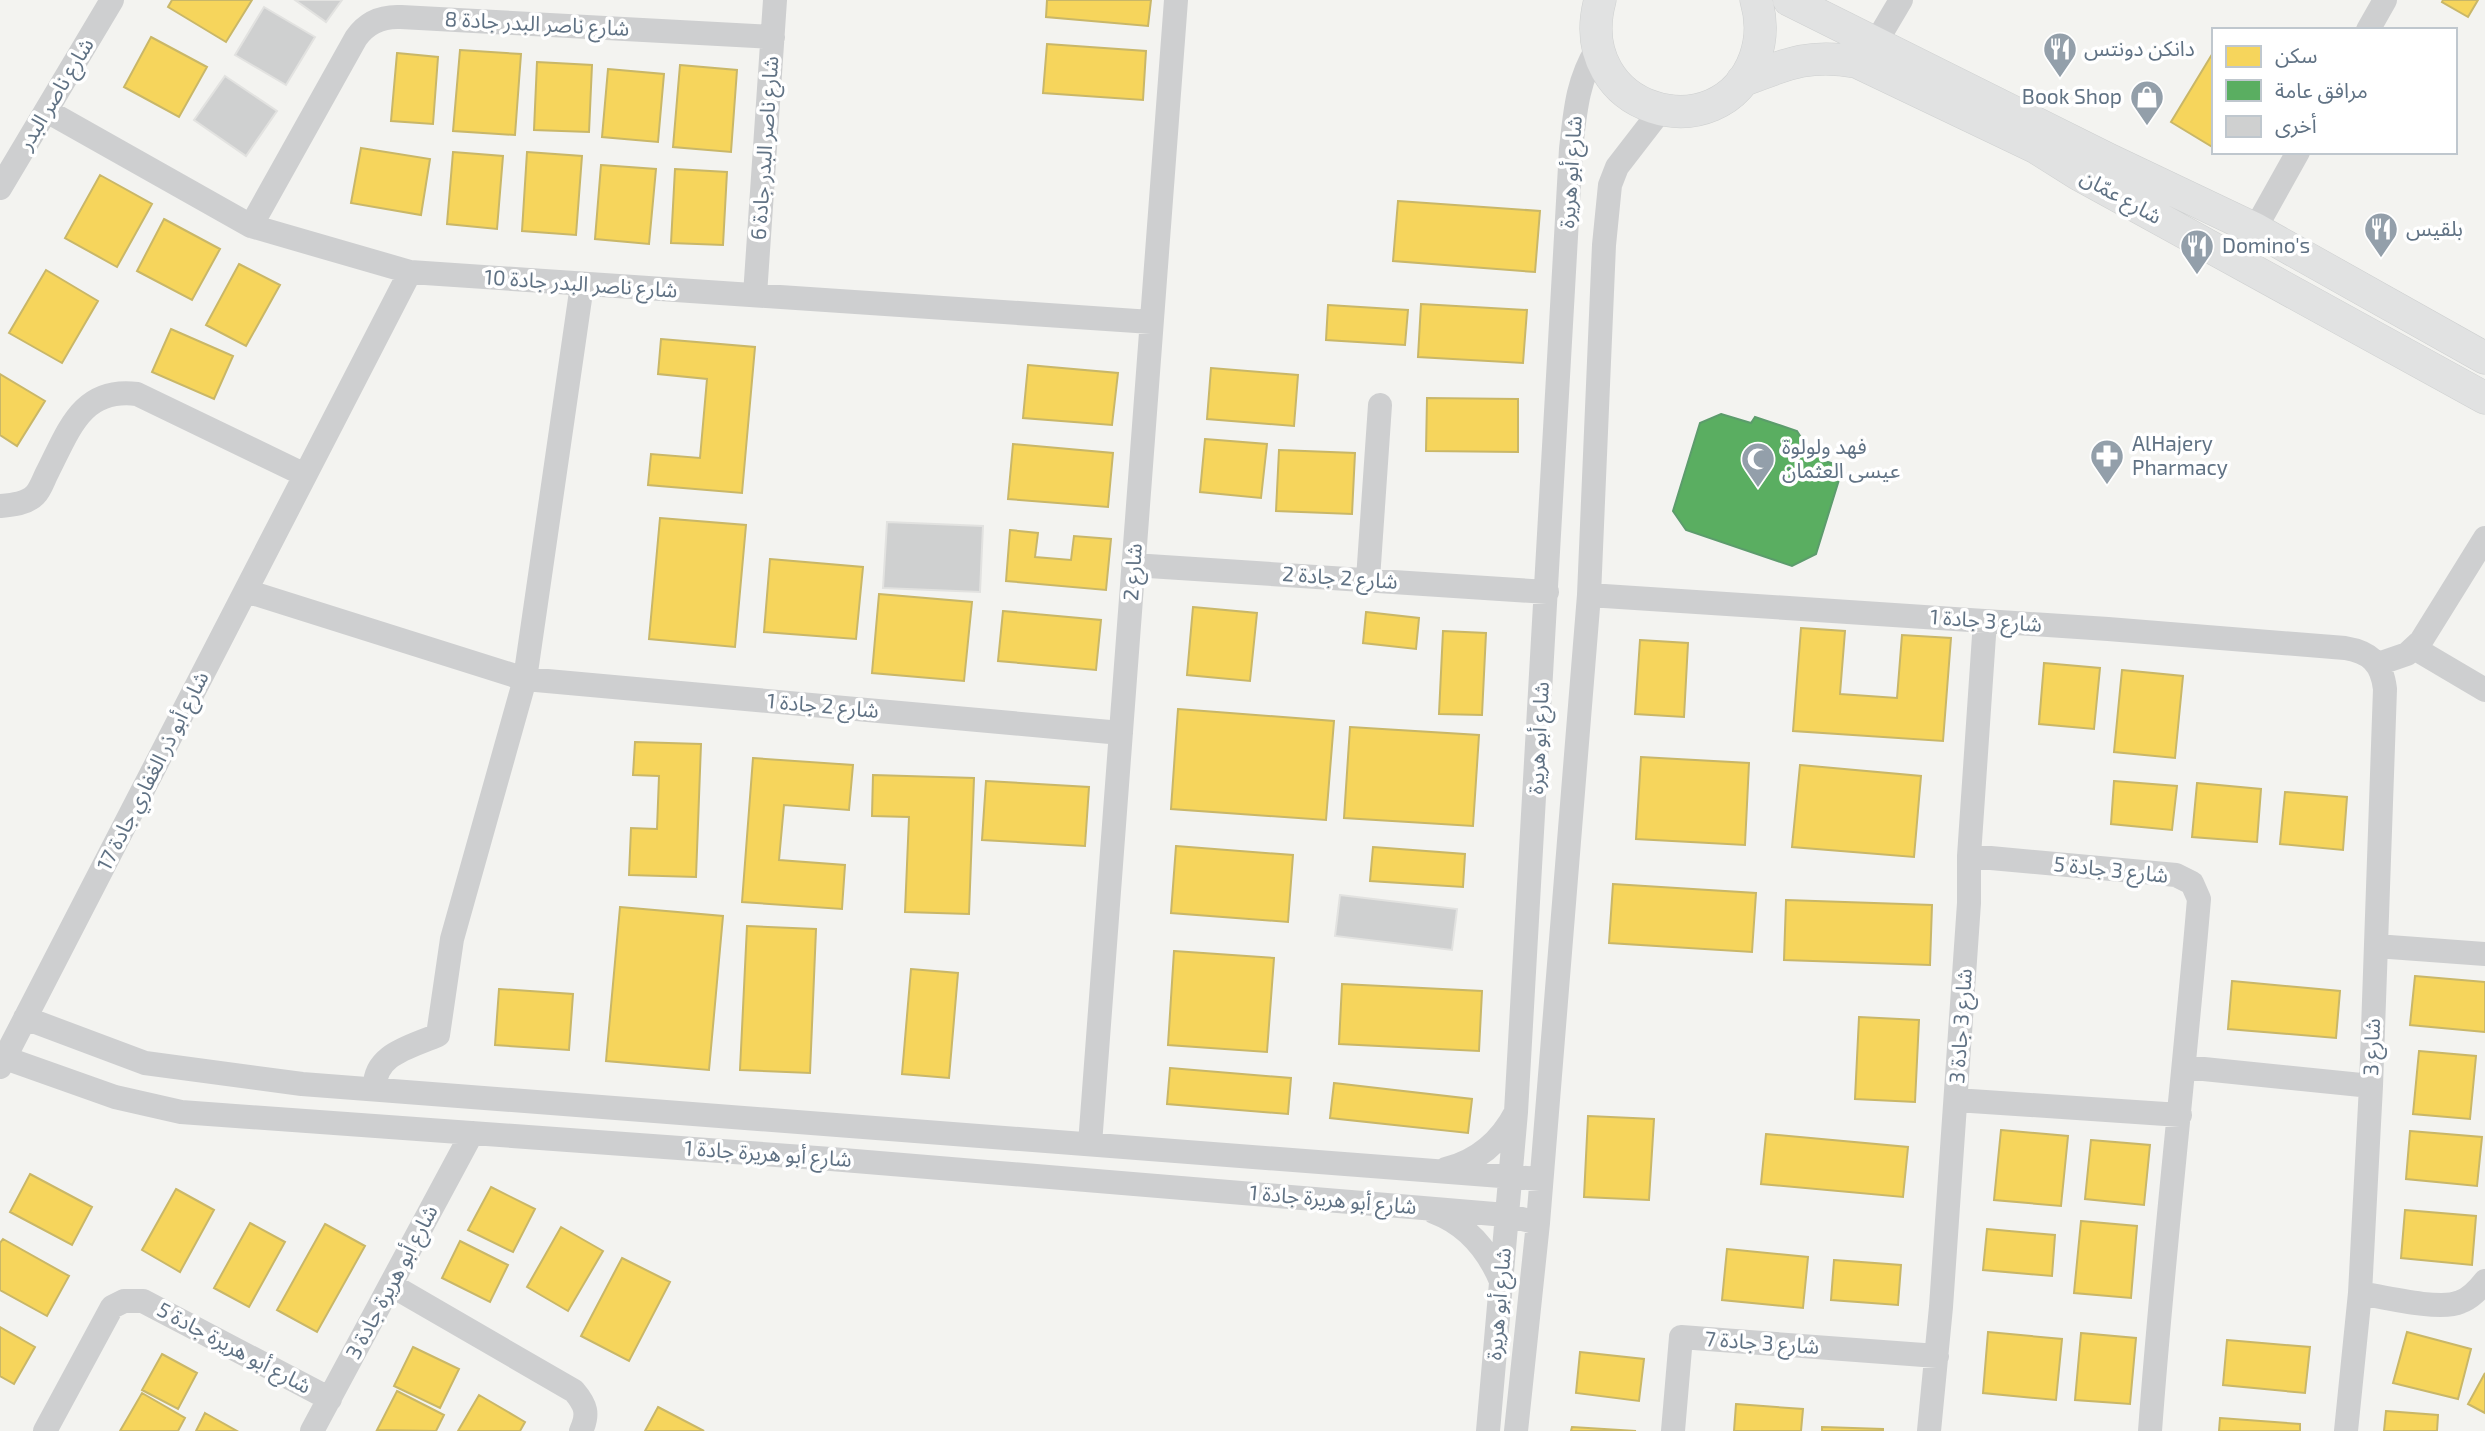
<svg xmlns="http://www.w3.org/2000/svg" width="2485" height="1431" viewBox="0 0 2485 1431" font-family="'Exo 2','Noto Sans Arabic',sans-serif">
<rect width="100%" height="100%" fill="#f3f3f0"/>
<path fill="#f6d55c" stroke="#c9b768" stroke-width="2" d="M172 0H252L226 42 168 7Z
M1047 0H1151L1148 26 1046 17Z
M2443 0H2478L2468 17 2442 2Z
M151 37 207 67 179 117 124 87Z
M1047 44 1146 51 1143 100 1043 93Z
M460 50 521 54 515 135 453 131Z
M2214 51V148L2171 122Z
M397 53 438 57 433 124 391 121Z
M537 62 592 65 589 132 534 130Z
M680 65 737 70 731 152 673 147Z
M608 69 664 74 658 142 602 137Z
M361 148 430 159 421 215 351 203Z
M453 152 503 156 497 229 447 224Z
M527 152 582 156 576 235 522 231Z
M601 165 656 169 649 244 595 239Z
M675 169 727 172 723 245 671 243Z
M100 175 152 204 117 267 65 238Z
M1398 201 1540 211 1535 272 1393 261Z
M164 219 220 249 192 300 137 271Z
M239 264 280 285 246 346 206 325Z
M46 270 98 301 62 363 9 333Z
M1421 304 1527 310 1523 363 1418 357Z
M1328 305 1408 310 1405 345 1326 340Z
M171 329 233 356 214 399 152 372Z
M661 339 755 347 742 493 648 485 651 454 700 458 707 379 658 374Z
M1028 365 1118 373 1112 425 1023 418Z
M1211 368 1298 375 1294 426 1207 419Z
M0 374 45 401 17 446 0 435Z
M1427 398 1518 399V452L1426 451Z
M1205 439 1267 444 1261 498 1200 492Z
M1013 444 1113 453 1108 507 1008 499Z
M1279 450 1355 453 1352 514 1276 511Z
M660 518 746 525 735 647 649 639Z
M1010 530 1038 533 1035 557 1071 560 1074 536 1111 539 1106 590 1006 581Z
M770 559 863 567 856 639 764 632Z
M879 594 972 602 964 681 872 673Z
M1193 607 1257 613 1250 681 1187 675Z
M1003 611 1101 620 1096 670 998 661Z
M1366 612 1419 618 1416 649 1363 643Z
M1801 628 1845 631 1840 694 1897 698 1902 635 1951 638 1943 741 1793 731Z
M1443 631 1486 633 1482 715 1439 714Z
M1640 640 1688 643 1684 717 1635 714Z
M2044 663 2100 668 2094 729 2039 724Z
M2122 670 2183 676 2175 758 2114 752Z
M1178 709 1334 721 1326 820 1171 809Z
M1350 727 1479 735 1473 826 1344 818Z
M635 742 701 744 696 877 629 875 631 828 657 829 659 776 633 775Z
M1641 757 1749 763 1745 845 1636 839Z
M753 758 853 765 849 810 784 805 779 860 845 865 842 909 742 902Z
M1800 765 1921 776 1914 857 1792 847Z
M873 775 974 778 969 914 905 912 909 817 872 816Z
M986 781 1089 787 1085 846 982 840Z
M2114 781 2177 786 2172 830 2111 824Z
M2197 783 2261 789 2257 842 2192 837Z
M2285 792 2347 797 2343 850 2280 844Z
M1176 846 1293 855 1288 922 1171 913Z
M1373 847 1465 854 1463 887 1370 881Z
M1613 884 1756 893 1752 952 1609 943Z
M1786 900 1932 905 1930 965 1784 960Z
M620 907 723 916 709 1070 606 1061Z
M747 926 816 929 810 1073 740 1070Z
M1174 951 1274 958 1267 1052 1168 1045Z
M911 969 958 973 949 1078 902 1074Z
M2415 976 2485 982V1032L2410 1025Z
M2232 981 2340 991 2336 1038 2228 1029Z
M1342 984 1482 991 1479 1051 1339 1044Z
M499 989 573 994 569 1050 495 1045Z
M1859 1017 1919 1020 1915 1102 1855 1099Z
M2419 1051 2476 1056 2470 1119 2413 1114Z
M1170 1068 1291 1078 1288 1114 1167 1104Z
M1334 1083 1472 1099 1468 1133 1330 1118Z
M1588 1116 1654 1119 1649 1200 1584 1197Z
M2001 1130 2068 1136 2061 1206 1994 1200Z
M2410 1131 2482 1137 2477 1186 2406 1179Z
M1766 1134 1908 1147 1903 1197 1761 1184Z
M2091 1140 2150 1145 2144 1205 2085 1199Z
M30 1174 92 1207 72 1245 10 1212Z
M491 1187 535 1209 513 1252 468 1230Z
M176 1189 214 1210 180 1272 142 1250Z
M2405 1210 2476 1216 2472 1265 2401 1258Z
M2081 1221 2137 1226 2131 1298 2074 1293Z
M250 1223 285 1242 249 1307 214 1288Z
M325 1224 365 1246 317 1332 277 1310Z
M561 1227 603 1251 568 1311 527 1287Z
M1987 1229 2055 1235 2052 1276 1983 1270Z
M3 1239 69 1276 47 1316 0 1290V1243Z
M460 1241 508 1265 490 1302 442 1278Z
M1727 1249 1808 1257 1803 1308 1722 1300Z
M622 1258 670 1282 629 1361 581 1336Z
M1834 1260 1901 1265 1898 1305 1831 1300Z
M0 1327 35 1347 14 1384 0 1376Z
M1988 1332 2062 1339 2056 1400 1983 1393Z
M2407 1332 2471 1349 2458 1399 2393 1383Z
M2081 1333 2136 1338 2130 1404 2075 1400Z
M2227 1340 2310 1347 2305 1393 2223 1385Z
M413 1347 459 1369 440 1408 394 1386Z
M1580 1352 1644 1359 1639 1401 1576 1393Z
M162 1354 197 1373 178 1409 142 1390Z
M2485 1373V1413L2468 1404Z
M397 1391 444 1415 436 1431 377 1430Z
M142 1393 185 1418 178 1431H120Z
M479 1395 525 1422 520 1431H458Z
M1736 1404 1803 1409 1801 1431H1734Z
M658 1407 704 1431H645Z
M2386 1411 2438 1415 2437 1431H2384Z
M205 1413 237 1431H196Z
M2220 1418 2300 1424V1431H2219Z
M1572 1427 1636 1431H1571Z
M1822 1427 1883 1429V1431H1822Z"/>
<path fill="#5aae61" stroke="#5c9c6c" stroke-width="2" d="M1721 414 1751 423 1755 417 1797 431 1809 450 1826 455 1825 461 1843 467 1816 554 1792 566 1686 530 1673 511 1700 423Z"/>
<path fill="#cfd0d0" stroke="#e2e2e0" stroke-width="2" d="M295 0H342L326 22Z
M264 7 315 37 286 85 235 55Z
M225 76 277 111 246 156 194 120Z
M887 522 983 526 980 592 883 588Z
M1340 895 1457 909 1452 950 1335 936Z"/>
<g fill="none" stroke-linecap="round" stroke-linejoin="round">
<g stroke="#ced0d0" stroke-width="33">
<path id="major" d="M1600 0C1570 112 1720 154 1755 58 1762 38 1762 20 1756 0
M1789 0 2108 159 2255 229 2485 358
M1742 81C1786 64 1810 53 1857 62L2035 147 2078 174 2485 398"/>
</g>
<path stroke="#cecfd0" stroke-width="24" d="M2368 30 2385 0
M1875 44 1901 0
M47 111 251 226 410 272 1151 322
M0 188 112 0
M251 226 356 38C367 22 382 16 401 17L773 37
M2255 229 2298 152
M755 295 775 0
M0 506C12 505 26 504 35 495 41 489 44 478 48 471 69 430 82 387 137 394L305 475
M1133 565 1547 592
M1368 579 1380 405
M246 591 525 679 1121 733
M1589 595 2108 629 2345 648C2370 652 2382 663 2385 689L2371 1086 2360 1293 2346 1431
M2414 648 2485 690
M2378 664 2407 654 2421 641 2485 538
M1969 856 2176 875 2192 883 2199 899C2184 1077 2163 1253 2150 1431
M2376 946 2485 954
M25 1018 145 1063 302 1084 1540 1179
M5 1058 115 1097 181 1112 831 1159 1423 1208 1506 1215 1538 1223
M0 1067 410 272
M2184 1067 2371 1086
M375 1089C373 1054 411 1047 438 1035L452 939 525 679 582 285
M1956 1100 2180 1115
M1090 1144 1176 0
M1446 1169C1478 1161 1501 1141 1516 1112
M1434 1212C1466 1224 1488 1250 1501 1281
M391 1285 574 1391C586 1405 589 1414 581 1431
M2360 1293C2384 1297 2440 1311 2460 1302 2471 1298 2478 1290 2485 1281
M45 1431 112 1307 124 1301H143L330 1399
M312 1431 472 1133
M1488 1431 1516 1112 1571 149C1575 113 1577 81 1597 49
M1516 1431 1538 1223 1589 595 1604 245 1610 185 1617 167 1661 110
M1673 1431 1681 1337 1937 1356
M1929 1431 1941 1307 1969 903V856L1985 621"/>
<use href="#major" stroke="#e1e2e2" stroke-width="32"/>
</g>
<defs>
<g id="restaurant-pin" transform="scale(1.75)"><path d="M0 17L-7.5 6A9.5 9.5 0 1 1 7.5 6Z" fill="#939faa" stroke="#fff"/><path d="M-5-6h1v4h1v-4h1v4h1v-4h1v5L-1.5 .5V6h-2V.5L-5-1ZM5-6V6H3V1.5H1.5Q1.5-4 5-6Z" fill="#fff"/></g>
<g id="shop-pin" transform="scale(1.75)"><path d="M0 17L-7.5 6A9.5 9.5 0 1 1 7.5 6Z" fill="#939faa" stroke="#fff"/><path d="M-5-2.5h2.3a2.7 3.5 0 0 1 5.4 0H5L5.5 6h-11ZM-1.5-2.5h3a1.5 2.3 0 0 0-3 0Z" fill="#fff"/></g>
<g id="pharmacy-pin" transform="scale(1.75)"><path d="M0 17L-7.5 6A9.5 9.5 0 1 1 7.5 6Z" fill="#939faa" stroke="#fff"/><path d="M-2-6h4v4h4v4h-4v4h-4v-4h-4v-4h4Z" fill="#fff"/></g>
<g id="mosque-pin" transform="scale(1.75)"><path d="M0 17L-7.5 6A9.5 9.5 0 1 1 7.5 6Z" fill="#939faa" stroke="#fff"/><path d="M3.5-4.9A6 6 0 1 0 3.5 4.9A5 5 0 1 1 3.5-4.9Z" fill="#fff"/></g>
</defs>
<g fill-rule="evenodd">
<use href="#restaurant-pin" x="2060" y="49"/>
<use href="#shop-pin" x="2147" y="97"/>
<use href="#restaurant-pin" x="2381" y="229"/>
<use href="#restaurant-pin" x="2197" y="246"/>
<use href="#pharmacy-pin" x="2107" y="456"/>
<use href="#mosque-pin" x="1758" y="459"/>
</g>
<g text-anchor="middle" stroke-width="7" stroke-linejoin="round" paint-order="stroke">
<g font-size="21" fill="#607284" stroke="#fff">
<text transform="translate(537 24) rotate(3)" y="7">شارع ناصر البدر جادة 8</text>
<text transform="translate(56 94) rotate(-59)" y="7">شارع ناصر البدر</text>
<text transform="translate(765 148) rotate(-86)" y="7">شارع ناصر البدر جادة 6</text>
<text transform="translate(1571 172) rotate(-86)" y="7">شارع أبو هريرة</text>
<text transform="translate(2121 197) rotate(29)" y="7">شارع عمّان</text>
<text transform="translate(581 284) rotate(4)" y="7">شارع ناصر البدر جادة 10</text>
<text transform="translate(1133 572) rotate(-86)" y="7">شارع 2</text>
<text transform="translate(1340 578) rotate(4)" y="7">شارع 2 جادة 2</text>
<text transform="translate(1986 621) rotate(4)" y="7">شارع 3 جادة 1</text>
<text transform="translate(823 706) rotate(5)" y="7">شارع 2 جادة 1</text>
<text transform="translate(1539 738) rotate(-87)" y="7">شارع أبو هريرة</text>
<text transform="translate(153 771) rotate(-63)" y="7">شارع أبو ذر الغفاري جادة 17</text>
<text transform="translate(2111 870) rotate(6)" y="7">شارع 3 جادة 5</text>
<text transform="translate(1961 1026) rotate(-86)" y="7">شارع 3 جادة 3</text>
<text transform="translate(2372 1047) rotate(-88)" y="7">شارع 3</text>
<text transform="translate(768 1154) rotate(4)" y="7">شارع أبو هريرة جادة 1</text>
<text transform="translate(1333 1200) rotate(5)" y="7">شارع أبو هريرة جادة 1</text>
<text transform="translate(392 1282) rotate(-62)" y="7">شارع أبو هريرة جادة 3</text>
<text transform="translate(1499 1304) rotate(-85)" y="7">شارع أبو هريرة</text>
<text transform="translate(1762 1343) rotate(4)" y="7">شارع 3 جادة 7</text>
<text transform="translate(234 1348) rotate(28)" y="7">شارع أبو هريرة جادة 5</text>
</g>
<g font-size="21" fill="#607284" stroke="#fff" text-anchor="start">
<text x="2084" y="56">دانكن دونتس</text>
<text x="2122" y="104" text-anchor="end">Book Shop</text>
<text x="2406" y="236">بلقيس</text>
<text x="2222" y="253">Domino's</text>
<text x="2132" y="451">AlHajery<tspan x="2132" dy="24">Pharmacy</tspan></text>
<text x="1782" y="454">فهد ولولوة<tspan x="1782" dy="24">عيسى العثمان</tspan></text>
</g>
</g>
<rect x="2212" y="28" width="245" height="126" fill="#ffffff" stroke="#bfc7ce" stroke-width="2"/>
<rect x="2226" y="46" width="35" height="21" fill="#f6d55c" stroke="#bfc7ce" stroke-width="2"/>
<text x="2275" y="63" font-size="21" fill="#607284">سكن</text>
<rect x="2226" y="80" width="35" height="21" fill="#5aae61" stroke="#bfc7ce" stroke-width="2"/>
<text x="2275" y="98" font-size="21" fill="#607284">مرافق عامة</text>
<rect x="2226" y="116" width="35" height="21" fill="#cfd0d0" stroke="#bfc7ce" stroke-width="2"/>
<text x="2275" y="133" font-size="21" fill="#607284">أخرى</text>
</svg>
